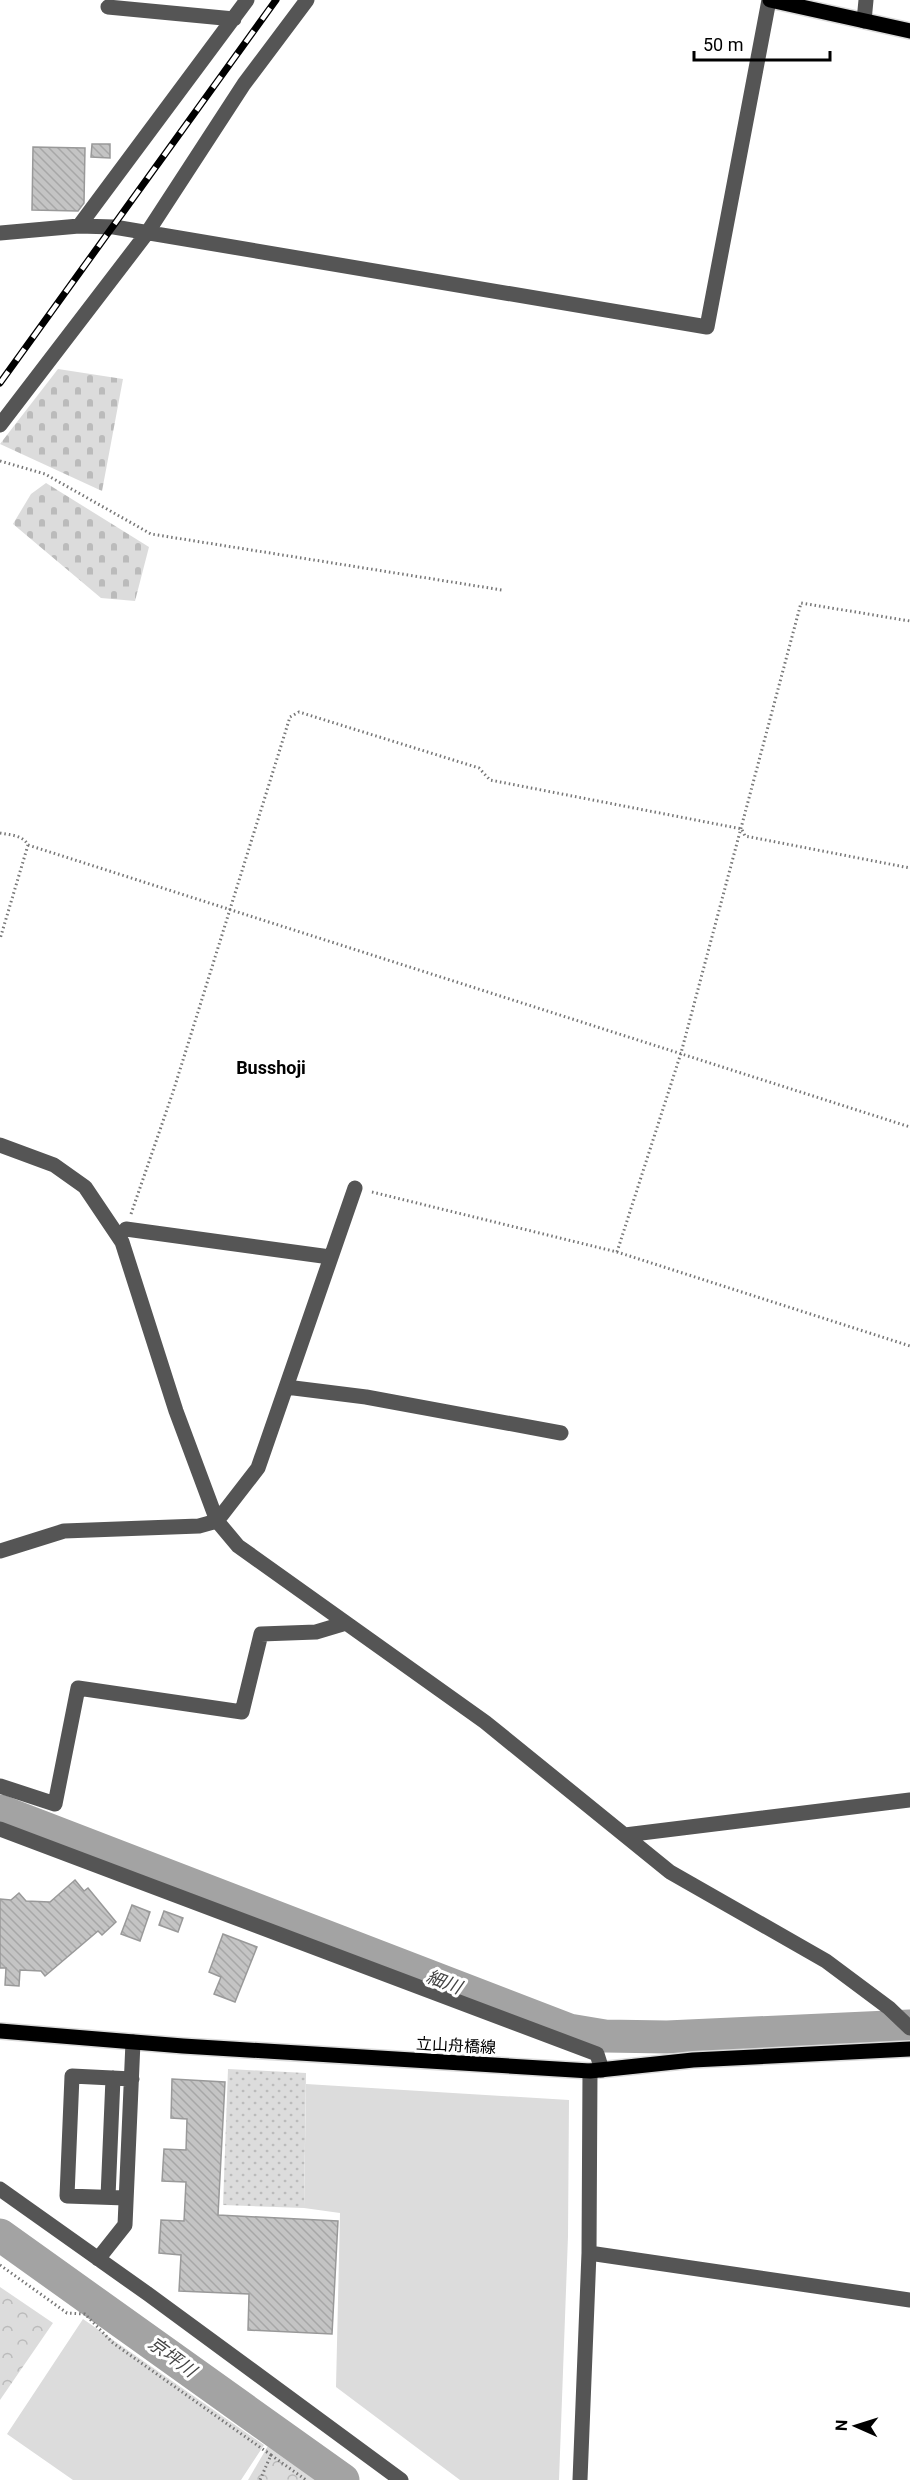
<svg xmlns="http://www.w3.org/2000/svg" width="910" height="2480" viewBox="0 0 910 2480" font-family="Roboto,'Noto Sans JP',sans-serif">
<defs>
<pattern id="grass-dots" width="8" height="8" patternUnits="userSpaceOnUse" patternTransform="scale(1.5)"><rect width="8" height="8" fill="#dcdcdc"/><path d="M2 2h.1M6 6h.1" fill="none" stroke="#bbb" stroke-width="1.8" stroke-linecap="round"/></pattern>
<pattern id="forest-crowns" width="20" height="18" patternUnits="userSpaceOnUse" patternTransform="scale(1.5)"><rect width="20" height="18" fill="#dcdcdc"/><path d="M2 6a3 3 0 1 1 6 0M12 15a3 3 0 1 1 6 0" fill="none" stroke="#bbb"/></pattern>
<pattern id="cemetery-stones" width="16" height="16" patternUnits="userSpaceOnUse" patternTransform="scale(1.5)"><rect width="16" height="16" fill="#dcdcdc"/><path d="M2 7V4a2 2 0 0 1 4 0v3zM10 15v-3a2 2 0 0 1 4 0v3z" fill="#bbb"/></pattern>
<pattern id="building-back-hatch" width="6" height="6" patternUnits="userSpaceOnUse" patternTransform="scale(1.5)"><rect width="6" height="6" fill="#c4c4c4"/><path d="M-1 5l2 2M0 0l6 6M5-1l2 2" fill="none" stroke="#a7a7a7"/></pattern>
</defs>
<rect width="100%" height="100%" fill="#fff"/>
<path fill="url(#grass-dots)" d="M228 2069 306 2073 304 2208 223 2205Z"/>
<path fill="url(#forest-crowns)" d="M0 2287 53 2323 0 2400Z
M272 2439 325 2480H248Z"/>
<path fill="url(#cemetery-stones)" d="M58 369 123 379 102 491 0 444Z
M46 483 149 547 135 601 101 598 13 524 31 494Z"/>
<path fill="#dcdcdc" d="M306 2084 569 2100 568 2236 559 2480H460L336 2387 340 2213 304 2208Z
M83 2319 264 2445 241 2480H73L7 2434Z"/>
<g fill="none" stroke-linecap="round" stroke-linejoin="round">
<path stroke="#a3a3a3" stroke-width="33" d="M0 1811 569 2030 605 2036 667 2037 910 2026
M0 2235 343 2480"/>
</g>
<path fill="url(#building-back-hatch)" stroke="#999" stroke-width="1.5" d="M92 144H110V158L91 157Z
M33 147 85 148 84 203 78 211 32 210Z
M75 1880 84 1891 88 1888 116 1922 102 1935 98 1931 45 1976 41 1971 20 1970 19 1986 5 1985 6 1968H0V1899L11 1900 19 1893 26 1901 50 1902Z
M132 1905 150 1912 140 1941 121 1934Z
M164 1911 183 1918 178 1932 159 1925Z
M223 1934 257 1947 235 2002 214 1994 221 1977 209 1972Z
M172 2079 225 2082 218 2215 338 2221 332 2334 248 2330 249 2294 179 2291 181 2255 159 2253 161 2220 184 2221 186 2182 162 2181 164 2149 186 2150 187 2119 171 2118Z"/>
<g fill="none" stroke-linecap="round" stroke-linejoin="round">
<g stroke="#dbdbdb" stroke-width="18">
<path id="major" d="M770 0 910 31
M0 2031 183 2046 590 2071 693 2060 910 2049"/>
</g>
<path stroke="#777" stroke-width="3" stroke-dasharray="1.5 3" stroke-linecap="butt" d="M0 461 45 474 151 534 502 590
M742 830 745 836 910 868
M0 833C10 835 23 835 28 845L0 939
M28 845 910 1127
M372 1192 617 1252 910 1346
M131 1214 173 1092 290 717 299 712 479 768 490 780 742 829
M617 1252 681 1053 801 603 910 621
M0 2265 67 2313 85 2314 113 2343 271 2455 260 2480
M271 2455 306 2480"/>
<path stroke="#555" stroke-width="15" d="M108 7 234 19
M864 21 866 0
M79 226 247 0
M0 233 79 226 114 227 707 327 769 0
M0 425 147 233 244 84 307 0
M0 1145 54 1165 85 1187 122 1242 176 1411 217 1521 238 1546 485 1722 670 1872 826 1961 889 2008 910 2028
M126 1229 330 1257
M286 1387 366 1397 561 1433
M0 1551 64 1531 199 1526 217 1521 258 1468 355 1188
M0 1786 55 1804 78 1688 242 1712 261 1634 316 1632 346 1623
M0 1829 597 2054 602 2070
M625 1835 910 1800
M0 2189 148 2294 401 2480
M108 2197 113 2078
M126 2198 67 2196 72 2076 132 2079
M589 2253 910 2300
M98 2259 125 2225 133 2042
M580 2480 589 2253 590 2071"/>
<use href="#major" stroke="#000" stroke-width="15"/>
<g stroke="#000" stroke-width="7">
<path id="rail" d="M0 383 276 0"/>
</g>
<use href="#rail" stroke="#fff" stroke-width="4.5" stroke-dasharray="14" stroke-linecap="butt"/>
</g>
<g text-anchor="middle" stroke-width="6" stroke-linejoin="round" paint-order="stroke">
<g font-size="16" fill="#000" stroke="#fff">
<text transform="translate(456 2045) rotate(3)" y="6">立山舟橋線</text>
</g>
<g font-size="18" font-weight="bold" fill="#000" stroke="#fff">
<text x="271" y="1074">Busshoji</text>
</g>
<g font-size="18" font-style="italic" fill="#444" stroke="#fff">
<text transform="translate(444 1982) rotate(21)" y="6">細川</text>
<text transform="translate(172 2357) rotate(36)" y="6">京坪川</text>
</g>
</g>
<g transform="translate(856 2426) rotate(273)" stroke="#ffffff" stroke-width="4.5" paint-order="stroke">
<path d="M0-4.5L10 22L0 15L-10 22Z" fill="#000000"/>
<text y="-9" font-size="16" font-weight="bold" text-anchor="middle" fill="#000000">N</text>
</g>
<path d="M694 51v9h136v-9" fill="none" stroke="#000000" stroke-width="3"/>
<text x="703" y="51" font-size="18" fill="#000000" stroke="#ffffff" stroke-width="4.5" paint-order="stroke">50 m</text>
</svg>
